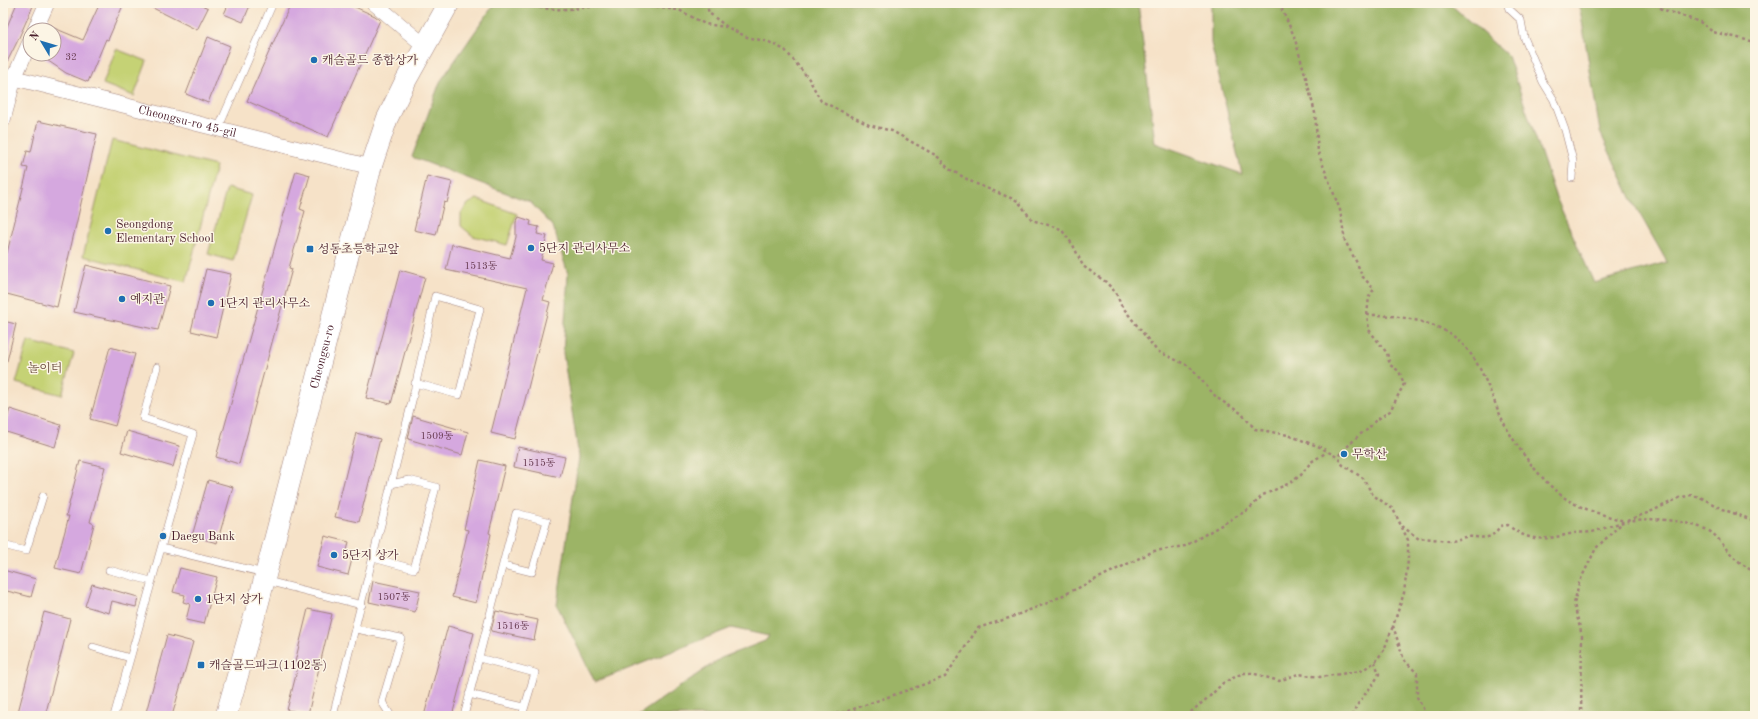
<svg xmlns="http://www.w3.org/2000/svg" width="1758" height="719" viewBox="0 0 1758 719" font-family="'Old Standard TT','Noto Serif KR',serif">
<rect width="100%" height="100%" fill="#fcf5e5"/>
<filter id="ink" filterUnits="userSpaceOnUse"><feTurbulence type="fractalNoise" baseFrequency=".025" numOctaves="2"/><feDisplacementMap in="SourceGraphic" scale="8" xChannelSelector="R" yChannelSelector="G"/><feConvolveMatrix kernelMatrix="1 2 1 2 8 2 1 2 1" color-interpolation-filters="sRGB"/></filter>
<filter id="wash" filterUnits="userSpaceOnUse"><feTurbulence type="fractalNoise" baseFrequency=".012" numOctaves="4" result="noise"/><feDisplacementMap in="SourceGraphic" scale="16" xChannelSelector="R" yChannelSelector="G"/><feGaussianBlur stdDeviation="0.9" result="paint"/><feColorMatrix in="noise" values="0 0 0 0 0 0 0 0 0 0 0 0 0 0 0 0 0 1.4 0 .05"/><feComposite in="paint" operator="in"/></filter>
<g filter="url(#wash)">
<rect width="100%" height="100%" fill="#f6e2c8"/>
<path fill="#c5d274" stroke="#887850" d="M116 49 147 61 134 96 103 84Z
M112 140 216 166 186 282 83 256Z
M227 188 252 195 233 261 208 254Z
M477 199 517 214 507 245 473 236 461 226V213L468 204Z
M28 341 74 353 62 395 16 383Z"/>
<path fill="#9cb466" stroke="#736a48" d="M495 3H1138L1155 143 1242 174 1211 43V3H1449L1508 56 1555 195 1594 283 1667 262 1634 204 1600 132 1579 3H1755V716H637L721 658 765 641 769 636 731 628 595 682 557 605 579 457 563 353 568 274 553 226 530 202 412 157 440 82Z"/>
<g id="blocks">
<path fill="#d5a8df" d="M17 3H27L33 6 17 42 5 66H3V36Z
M100 3H124L108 40 106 39 88 82 66 73 38 54H54V28L83 40Z
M143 3H197L208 8 197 30Z
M229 3H251L243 22 224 14Z
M291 3H346L375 16 380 20 328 137 247 101Z
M208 37 230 46 208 103 186 94Z
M38 121 97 134 57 307 3 293V252L7 253 28 168 23 167 27 151 31 152Z
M296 171 310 175 300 209 305 211 289 268 292 269 239 464 216 457Z
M427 176 452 182 447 203 444 202 436 235 414 230Z
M519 217 531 221 530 225 539 227 537 234 547 236 541 260 553 263 543 300 550 302 515 439 491 433 527 288 446 270 452 244 510 258 516 237V222Z
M86 265 170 286 158 330 74 312Z
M206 269 231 274 216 337 191 331Z
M400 270 425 277 391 404 366 398Z
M3 321 16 324 7 361H3Z
M110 347 135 354 115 426 90 419Z
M10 409 61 425 55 447 3 431Z
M413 416 468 432 462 455 408 439Z
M127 431 179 446 173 467 121 452Z
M356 433 380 439 359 522 335 517Z
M518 447 565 457 560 477 514 467Z
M480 460 505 466 489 533 491 534 476 603 452 597 468 530 464 529Z
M80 461 105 467 90 522 94 524 81 574 55 568 69 516H66Z
M208 480 233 487 217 543 192 536Z
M325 536 349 542 347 551 349 552 347 558 352 559 348 575 317 567Z
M180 568 217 577 204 624 186 620 190 604 183 602 185 595 173 592Z
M3 570 36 579 31 597 3 590Z
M373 581 420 591 415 612 369 602Z
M92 584 138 597 136 607 112 601 109 613 85 606Z
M308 609 332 614 308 714 287 710 299 663 295 662Z
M496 611 538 620 534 640 491 631Z
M44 612 70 619 45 716H17Z
M448 626 474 633 452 716H424Z
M167 635 193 642 172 716H145Z"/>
</g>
</g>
<g filter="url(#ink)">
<use href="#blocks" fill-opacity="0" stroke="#a0807a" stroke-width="1"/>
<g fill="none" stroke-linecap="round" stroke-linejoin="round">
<g stroke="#a0807a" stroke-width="8">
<path id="lane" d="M1507 3 1509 9 1521 20 1524 37 1543 82 1554 100 1565 130 1573 161 1572 178
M218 129 273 3
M3 545 26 551 43 496
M161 548 264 573
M373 558 414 569 436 487 409 480 391 484
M109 570 151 581
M267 581 362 605
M356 629 401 638 382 702 391 716
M93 647 130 658
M479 658 535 673 522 716
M469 694 524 707
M114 716 193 434 143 418 157 367
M333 716 412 401 435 296 480 309 459 395 415 383
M464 716 516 513 547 521 532 572 503 565"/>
</g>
<g stroke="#a0807a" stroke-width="16">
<g id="street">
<path d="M374 3 425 46"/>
<path d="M35 30 47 3"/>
<path id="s1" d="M3 75 371 167"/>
<path d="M3 120 14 78 30 42"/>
</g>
</g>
<g stroke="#a0807a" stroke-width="22">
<g id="secondary">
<path id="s2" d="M226 716 258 604 371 167 387 119 405 82 449 3"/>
</g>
</g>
<path stroke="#a0807a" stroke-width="2.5" stroke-dasharray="3 3" stroke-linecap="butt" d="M522 3C546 11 566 10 590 7L594 3
M639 3 644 6 679 10 705 24 726 27
M706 3 709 13 727 27 747 37 769 42 785 50 809 79 821 101 869 125 892 131 937 156 949 169 974 183 1018 201 1032 220 1061 229 1073 245 1083 266 1106 282 1116 293 1121 305 1157 351 1189 366 1217 398 1241 413 1255 429 1288 435 1320 447 1337 457 1343 465 1363 478 1373 495 1393 509 1408 540V560L1404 593 1393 626 1404 660 1417 673V697L1427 716
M1279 3 1294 36 1307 81 1315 113 1318 152 1340 210 1345 241 1357 263 1362 276 1374 289 1369 297 1367 315 1369 330 1387 353 1390 365 1399 371 1404 384 1390 411 1375 421 1367 430 1359 435 1337 457
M1656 3 1662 9 1670 12 1700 22 1713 32 1755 42
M1367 315C1393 314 1437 321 1457 339 1482 360 1490 395 1504 423 1516 447 1543 483 1565 498 1582 510 1605 515 1624 521
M1628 520 1650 512 1679 498 1691 495 1700 497 1722 509 1755 521
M1402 526 1419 539C1429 537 1439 541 1450 541 1455 541 1460 538 1465 537 1481 535 1489 544 1500 526L1508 525C1530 544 1548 539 1574 533 1579 532 1586 533 1592 532 1603 529 1613 524 1624 522 1648 516 1682 520 1705 529 1716 533 1723 546 1731 554 1738 562 1747 567 1755 573
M818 716 842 713 945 677 978 628 1009 618 1045 604 1154 551 1185 546 1249 509 1263 495 1290 483 1301 475 1311 462 1327 452
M1186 716 1210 696 1223 683 1243 673H1252L1279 681 1298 674 1320 677 1361 671 1375 662 1384 650 1393 626
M1353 716C1357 699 1372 689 1379 674L1375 662
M1581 716 1582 636 1574 604 1579 583 1596 548 1622 523"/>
<use href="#lane" stroke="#fff" stroke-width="7"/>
<use href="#street" stroke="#fff" stroke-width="15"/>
<use href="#secondary" stroke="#fff" stroke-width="21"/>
</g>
</g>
<g fill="#1f6fb2" stroke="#fcf5e5" stroke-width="1.5">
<circle cx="314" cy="60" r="4"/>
<circle cx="108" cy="231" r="4"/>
<circle cx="531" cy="248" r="4"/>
<rect x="306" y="245" width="8" height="8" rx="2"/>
<circle cx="122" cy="299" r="4"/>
<circle cx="211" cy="303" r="4"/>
<circle cx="1344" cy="454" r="4"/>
<circle cx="163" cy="536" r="4"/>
<circle cx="334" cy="555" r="4"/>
<circle cx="198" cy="599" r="4"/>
<rect x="197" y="661" width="8" height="8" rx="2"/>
</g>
<g text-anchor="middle" stroke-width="3" stroke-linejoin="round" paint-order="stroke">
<g font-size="10" fill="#6d4158">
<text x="71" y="60">32</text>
<text x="481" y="269">1513동</text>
<text x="437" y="439">1509동</text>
<text x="539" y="466">1515동</text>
<text x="394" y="600">1507동</text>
<text x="513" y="629">1516동</text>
</g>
<g font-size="12" fill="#4a1f2b" stroke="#fcf5e5" text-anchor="start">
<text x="322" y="64">캐슬골드 종합상가</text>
<text x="116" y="228">Seongdong<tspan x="116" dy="14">Elementary School</tspan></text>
<text x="539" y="252">5단지 관리사무소</text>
<text x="318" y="253">성동초등학교앞</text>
<text x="130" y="303">예지관</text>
<text x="219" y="307">1단지 관리사무소</text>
<text x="1352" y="458">무학산</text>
<text x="171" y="540">Daegu Bank</text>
<text x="342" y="559">5단지 상가</text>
<text x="206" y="603">1단지 상가</text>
<text x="209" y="669">캐슬골드파크(1102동)</text>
</g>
<g font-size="12" fill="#4a1f2b" stroke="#fcf5e5">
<text dy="4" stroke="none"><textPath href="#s1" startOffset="190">Cheongsu-ro 45-gil</textPath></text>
<text dy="4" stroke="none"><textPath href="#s2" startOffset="372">Cheongsu-ro</textPath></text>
</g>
<g font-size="12" fill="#694c3d" stroke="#fcf5e5">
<text x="45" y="372">놀이터</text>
</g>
</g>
<rect width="1758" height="719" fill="none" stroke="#fcf5e5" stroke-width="16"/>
<g transform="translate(42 42) rotate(308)"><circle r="19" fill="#fcf5e5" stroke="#b59f9b"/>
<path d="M0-3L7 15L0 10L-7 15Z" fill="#1f6fb2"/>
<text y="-6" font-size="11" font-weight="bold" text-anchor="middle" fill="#4a1f2b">N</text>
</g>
</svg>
